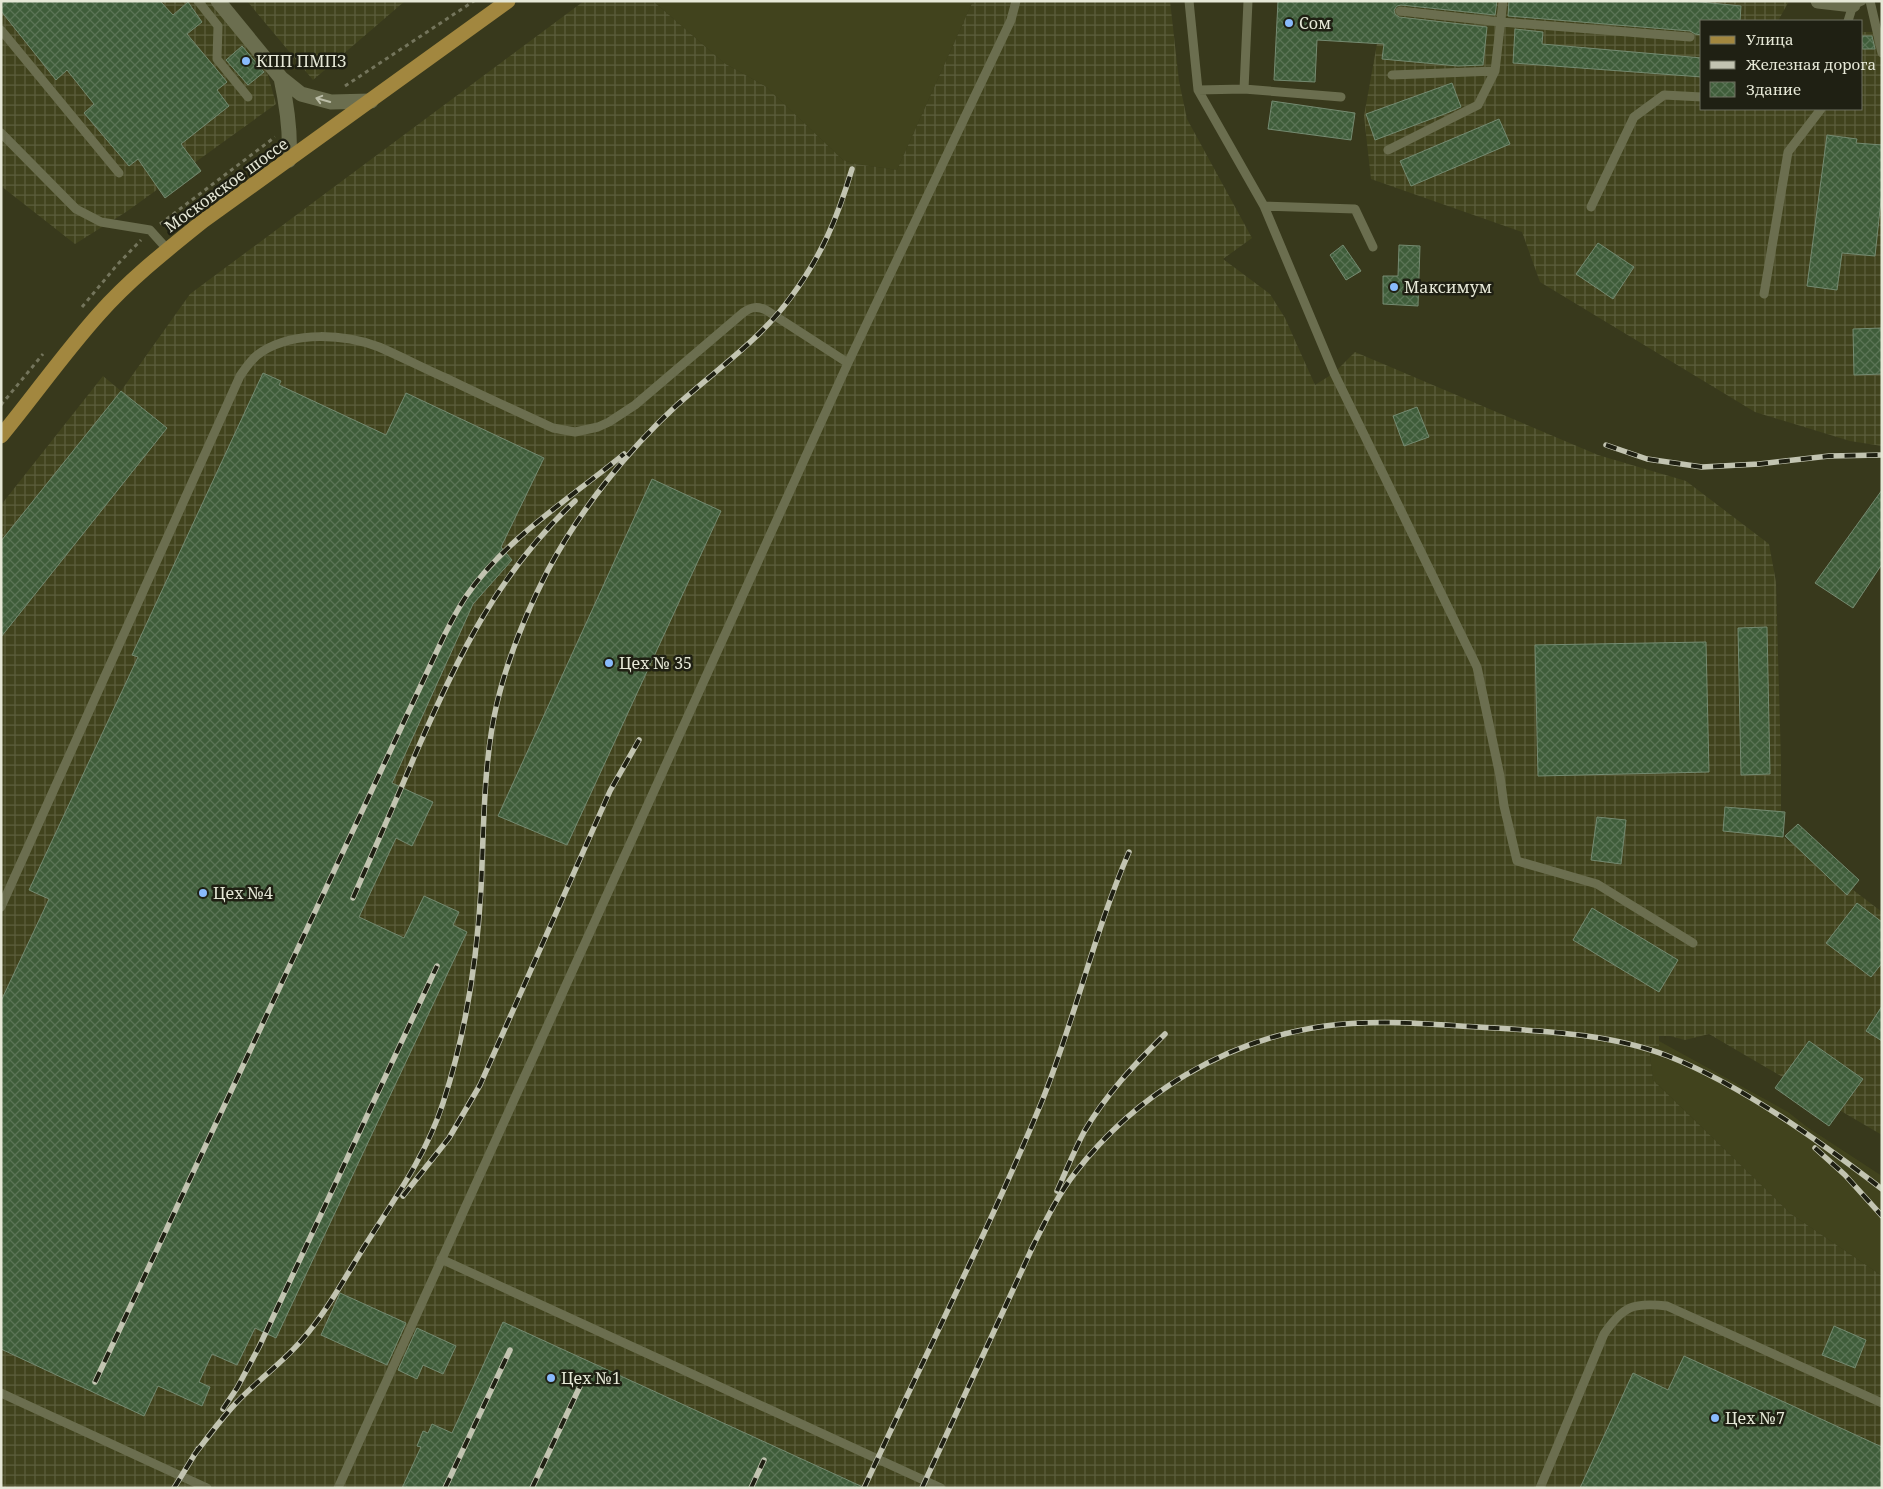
<svg xmlns="http://www.w3.org/2000/svg" width="1883" height="1489" viewBox="0 0 1883 1489" font-family="'Noto Serif',serif">
<defs>
<pattern id="industrial-grid" width="8" height="8" patternUnits="userSpaceOnUse" patternTransform="scale(1.25)"><rect width="8" height="8" fill="#41431d"/><path d="M0 4h8M4 0v8" fill="none" stroke="#5c5e3d"/></pattern>
<pattern id="building-cross-hatch" width="8" height="8" patternUnits="userSpaceOnUse" patternTransform="scale(1.25)"><rect width="8" height="8" fill="#3f5d3a"/><path d="M0 0l8 8M0 8l8-8" fill="none" stroke="#5b7456"/></pattern>
</defs>
<rect width="100%" height="100%" fill="#38391c"/>
<path fill="#41431d" d="M653 1H973L897 170 856 164 843 160 765 86 724 63Z
M1659 1041 1788 1112 1807 1127 1882 1176V1276L1791 1214 1653 1080 1650 1055 1652 1046H1659Z"/>
<path fill="url(#industrial-grid)" d="M1 1H213L265 64 276 104 126 212 75 244 1 186Z
M247 1H405L313 80Z
M584 1H653L724 63 765 86 843 160 856 164 897 170 973 1H1170L1179 81 1187 119 1252 238 1223 259 1270 294 1285 318 1315 385 1334 373 1355 352 1598 455 1686 481 1769 544 1776 582 1781 762V835L1882 912V1135L1709 1034 1685 1040 1670 1036H1659V1046H1652L1650 1055 1653 1080 1791 1214 1882 1276V1488H1V505L103 376 121 391 190 294Z
M1380 1H1789L1778 21H1702V109H1862V32H1882V446L1850 441 1755 412 1540 282 1522 232 1371 179 1364 116 1382 16Z"/>
<path fill="url(#building-cross-hatch)" stroke="#748a70" d="M1 1H160L173 15 188 2 202 22 187 34 227 82 217 90 229 106 181 144 201 171 165 198 138 159 129 166 84 113 94 104 67 70 56 80 1 11Z
M1278 1H1497L1495 15 1401 5 1397 6 1394 10 1395 14 1399 17 1487 27 1483 65 1458 66 1382 59 1384 44 1317 40 1315 82 1274 80Z
M1509 1H1691L1741 6 1740 21H1702V35L1695 34 1690 31 1508 16Z
M1515 29 1543 32 1542 44 1702 58V77L1513 63Z
M1862 36H1872L1875 49H1862Z
M242 46 264 72 248 85 226 60Z
M1452 83 1461 107 1447 113 1375 140 1366 114Z
M1272 101 1355 113 1351 140 1268 129Z
M1499 119 1510 144 1411 186 1400 161Z
M1827 135 1857 139 1856 143 1882 145V191L1875 256 1842 253 1837 290 1807 286Z
M1598 243 1634 267 1613 299 1576 274Z
M1343 245 1361 271 1346 280 1330 255Z
M1399 245 1420 246 1418 306 1383 304V276H1398Z
M1882 328V374L1854 375 1853 329Z
M263 373 281 381 279 385 386 435 406 393 544 458 501 547 512 560 473 604 392 783 433 802 412 846 396 838 359 917 404 938 424 896 459 912 453 925 467 932 276 1338 255 1328 237 1365 212 1354 199 1382 210 1387 202 1406 158 1386 144 1416 1 1349V1001L49 899 29 890 138 657 132 655Z
M121 391 167 428 1 637V541Z
M1417 407 1429 437 1404 446 1393 416Z
M652 479 721 511 567 845 498 816Z
M1882 490V564L1853 608 1815 583Z
M1767 627 1770 774 1741 775 1738 628Z
M1706 642 1709 772 1538 776 1535 645Z
M1725 807 1785 812 1783 837 1723 831Z
M1597 817 1626 820 1621 864 1591 860Z
M1798 824 1859 880 1847 895 1785 836Z
M1857 903 1882 922V963L1871 977 1826 943Z
M1592 908 1678 960 1659 992 1573 940Z
M1882 1006V1041L1866 1031Z
M1809 1041 1863 1079 1829 1126 1775 1088Z
M340 1293 406 1323 387 1365 321 1335Z
M503 1322 865 1488H402L421 1447 417 1446 423 1431 428 1433 432 1424 452 1433Z
M1834 1326 1866 1340 1855 1368 1822 1355Z
M417 1328 456 1346 443 1374 423 1365 417 1379 398 1370Z
M1684 1356 1882 1447V1488H1580L1633 1373 1668 1390Z"/>
<g fill="none" stroke-linecap="round" stroke-linejoin="round">
<path stroke="#74755c" stroke-width="3" stroke-dasharray="4 4" stroke-linecap="butt" d="M345 86 474 1
M160 224 275 137
M82 307 117 265 141 240
M1 405 43 354"/>
<path stroke="#6b6e4f" stroke-width="9" d="M198 1 218 26 217 59 248 97
M1189 1 1198 90 1264 206 1334 373 1477 667 1500 776 1504 806 1517 861 1597 884 1693 943
M1870 1 1882 53
M1400 11 1501 22 1690 37
M1848 21 1853 5 1862 1
M1 30 119 173
M1392 75 1495 71
M1244 89 1248 1
M1198 90 1244 89 1341 97
M1 133 76 209 101 222 150 230 168 250
M1388 150 1478 105 1495 71 1503 1
M1264 206 1355 209 1373 247
M1591 207 1634 117 1664 95 1702 97
M1764 294 1788 152 1821 109
M1 907 240 376C247 366 253 357 263 351 296 331 344 334 379 347 402 357 425 369 448 379 483 396 518 412 553 428L575 432 598 427 609 422 635 405 744 312C752 307 757 306 766 310L848 363
M441 1259 941 1488
M1 1393 207 1488
M338 1488 848 363 1011 20 1016 1
M1540 1488 1604 1334C1623 1306 1633 1302 1667 1306L1882 1403"/>
<path stroke="#6b6e4f" stroke-width="15" d="M218 1 281 78 301 94 331 102 371 101
M1818 1 1853 5
M281 78C287 106 291 132 289 160"/>
<path stroke="#a2873f" stroke-width="15" d="M1 436C34 396 64 353 99 314 130 279 167 250 203 221L508 1"/>
<g stroke="#c2c4b1" stroke-width="5.5">
<path id="rail" d="M1606 445 1647 459 1702 467 1759 464 1829 456 1882 455
M353 898C374 850 395 803 415 755 457 658 497 574 575 501
M1815 1148 1845 1175 1882 1216
M1057 1191C1066 1171 1074 1151 1084 1132 1106 1094 1135 1064 1165 1034
M403 1196 449 1138 480 1085 610 791 639 740
M1031 1250C1044 1224 1057 1196 1075 1173 1136 1094 1225 1040 1325 1026 1375 1019 1427 1024 1478 1027 1541 1031 1608 1033 1668 1056 1743 1086 1818 1140 1882 1189
M95 1382 444 636C451 622 458 608 467 595 505 539 572 497 624 454
M223 1409 237 1388 259 1347 437 966
M194 1455C208 1437 221 1419 236 1403 257 1381 282 1363 301 1341 326 1313 344 1279 364 1247 393 1201 426 1156 443 1103 465 1036 477 960 481 889 484 828 483 763 497 703 508 657 527 611 548 570 580 510 627 451 677 405 716 370 760 340 791 297 822 255 837 219 852 169
M174 1488 198 1449
M445 1488 510 1350
M532 1488 582 1382
M751 1488 764 1460
M864 1488C923 1359 988 1232 1042 1101 1075 1019 1094 933 1129 852
M922 1488 1034 1244"/>
</g>
<use href="#rail" stroke="#1f2013" stroke-width="4" stroke-dasharray="11" stroke-linecap="butt"/>
</g>
<defs><path id="oneway-shaft" d="M-6 0H5M1.5-3L5.5 0L1.5 3" fill="none" stroke-width="1.6" stroke-linecap="round" stroke-linejoin="round" transform="scale(1.25)"/></defs>
<use stroke="#bbbda7" href="#oneway-shaft" transform="translate(323 100) rotate(-164)"/>
<g fill="#89bafc" stroke="#1f2013" stroke-width="2">
<circle cx="1289" cy="23" r="5"/>
<circle cx="246" cy="61" r="5"/>
<circle cx="1394" cy="287" r="5"/>
<circle cx="609" cy="663" r="5"/>
<circle cx="203" cy="893" r="5"/>
<circle cx="551" cy="1378" r="5"/>
<circle cx="1715" cy="1418" r="5"/>
</g>
<g text-anchor="middle" stroke-width="5" stroke-linejoin="round" paint-order="stroke">
<g font-size="16" fill="#e6e8d7" stroke="#1f2013" text-anchor="start">
<text x="1299" y="29">Сом</text>
<text x="256" y="67">КПП ПМПЗ</text>
<text x="1404" y="293">Максимум</text>
<text x="619" y="669">Цех № 35</text>
<text x="213" y="899">Цех №4</text>
<text x="561" y="1384">Цех №1</text>
<text x="1725" y="1424">Цех №7</text>
</g>
<g font-size="16" fill="#e6e8d7" stroke="#1f2013">
<text transform="translate(226 185) rotate(-36)" y="6">Московское шоссе</text>
</g>
</g>
<rect width="1883" height="1489" fill="none" stroke="#e6e8d7" stroke-width="5"/>
<rect x="1700" y="20" width="162" height="90" fill="#1f2013" stroke="#6f7061"/>
<rect x="1710" y="36" width="25" height="8" fill="#a2873f" stroke="#6f7061"/>
<text x="1746" y="45" font-size="15" fill="#e6e8d7">Улица</text>
<rect x="1710" y="61" width="25" height="8" fill="#c2c4b1" stroke="#6f7061"/>
<text x="1746" y="70" font-size="15" fill="#e6e8d7">Железная дорога</text>
<rect x="1710" y="82" width="25" height="15" fill="url(#building-cross-hatch)" stroke="#6f7061"/>
<text x="1746" y="95" font-size="15" fill="#e6e8d7">Здание</text>
</svg>
